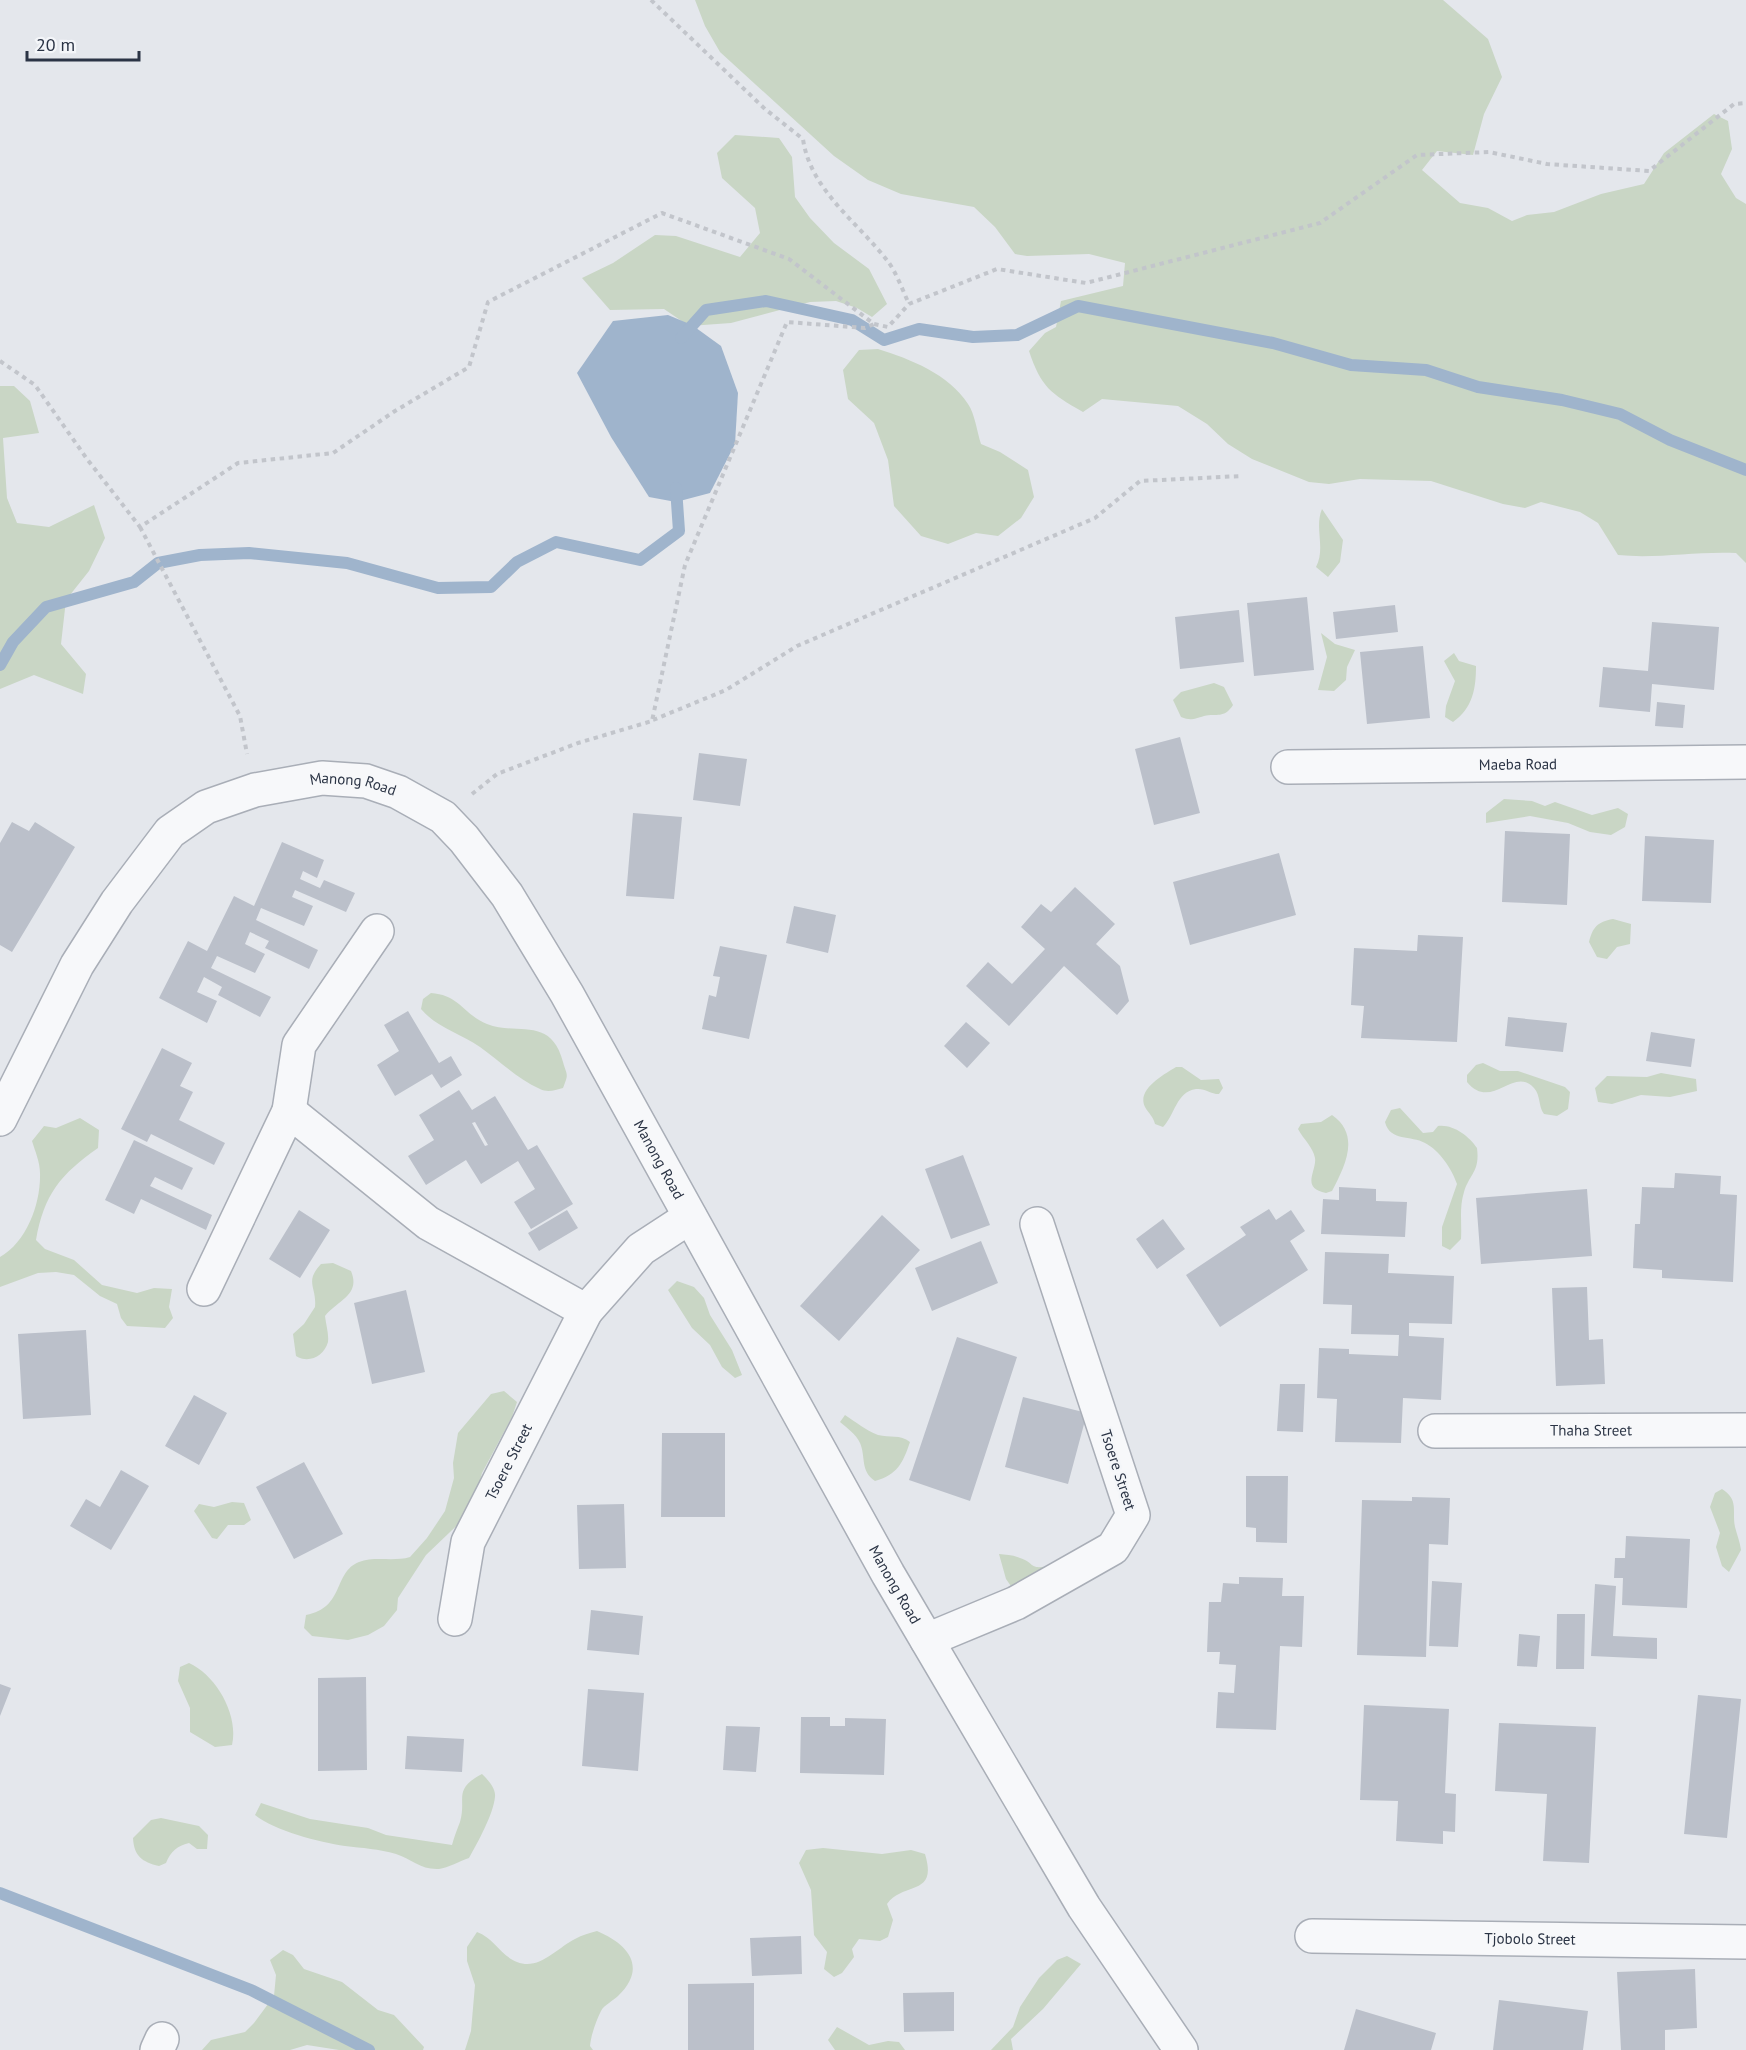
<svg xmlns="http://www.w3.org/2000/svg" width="1746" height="2050" viewBox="0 0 1746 2050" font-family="'PT Sans',sans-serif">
<rect width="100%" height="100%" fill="#e4e7ec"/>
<path fill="#c9d6c5" d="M695 0H1443L1488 39 1502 77 1484 114 1473 155 1437 151 1422 170 1460 203 1488 208 1512 221 1527 215 1554 212 1601 194 1644 184 1664 153 1714 114 1728 121 1732 149 1721 174 1736 198 1746 204V563L1736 553C1696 551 1657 559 1618 555L1598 523 1580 512 1541 502 1525 508 1503 504 1431 481 1360 479 1329 484 1309 482 1252 459 1228 444 1207 424 1178 406 1102 399 1083 412C1050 393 1041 387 1029 351L1045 333 1056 327 1061 301 1123 286 1125 263 1089 254 1027 256 1015 254 995 227 974 207 901 194 868 180 834 156 720 52 705 26Z
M735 135 779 138 792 157 795 197 810 218 834 243 869 269 887 304 872 317 857 308 836 301 810 302 731 323 689 326 664 309 610 310 582 278 613 263 655 235 676 236 740 257 760 233 755 208 722 178 717 153Z
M878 349C910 359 949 374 968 404 975 414 977 432 981 444L1000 452 1028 470 1034 497 1021 518 998 536 976 533 948 544 921 536 894 506 888 460 874 423 848 399 843 370 859 350Z
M0 386H14L30 401 39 433 3 438 7 498 17 523 49 527 94 505 105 538 89 571 66 600 61 644 86 674 83 694 34 675 0 689Z
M1322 509 1343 540 1340 562 1328 577 1316 567C1326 548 1314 528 1322 509Z
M1321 633 1335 644 1355 650 1347 667 1346 680 1334 691 1318 690 1327 657Z
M1454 653 1459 661 1476 666C1476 688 1473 708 1453 722L1445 717 1446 706 1455 681 1444 661Z
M1214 683 1224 687 1233 705C1224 719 1217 713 1204 716 1194 719 1191 721 1181 717L1173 700 1181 692Z
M1504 799 1532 801 1545 806 1555 802 1592 815 1618 808 1628 814 1625 827 1611 835 1590 832 1568 823 1530 816 1486 823V813Z
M1613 919 1631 924 1630 944 1617 947 1607 959 1597 957 1589 942C1593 927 1597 922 1613 919Z
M431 993C460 995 464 1015 487 1024 518 1036 551 1016 563 1062 567 1076 569 1073 563 1088 555 1090 548 1093 540 1089 517 1079 500 1061 480 1047 460 1033 437 1028 421 1009L423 999Z
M1483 1063 1500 1071H1518L1565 1087 1570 1092 1568 1109 1557 1116 1544 1114C1538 1106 1541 1096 1534 1088 1513 1065 1492 1112 1467 1082V1075L1476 1065Z
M1176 1067H1182L1201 1080 1219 1079 1223 1088 1219 1094C1210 1094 1205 1088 1196 1089 1176 1092 1175 1115 1163 1127L1155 1124C1153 1116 1149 1114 1145 1107 1136 1089 1165 1074 1176 1067Z
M1661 1073 1696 1079 1697 1091 1670 1097 1641 1095 1612 1104 1598 1102 1595 1088 1607 1076 1647 1077Z
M1400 1108 1423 1133 1433 1132 1438 1126C1453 1124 1469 1136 1477 1148 1480 1172 1470 1173 1464 1192 1459 1208 1462 1223 1461 1239L1450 1250 1442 1246V1227L1457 1184C1452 1169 1439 1150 1425 1143 1411 1135 1390 1142 1385 1122L1391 1110Z
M1332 1115C1361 1135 1345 1166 1332 1191L1326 1193C1300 1188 1317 1171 1315 1158 1313 1147 1304 1140 1298 1129L1301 1124 1321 1122Z
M80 1118 99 1130 98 1148C61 1174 44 1194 36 1240L45 1249 74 1260 102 1285 137 1293 154 1288 172 1289 169 1307 173 1318 165 1328 127 1326 121 1318 117 1304 100 1296 74 1275 56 1272 38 1273 0 1287V1257C27 1242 41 1203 40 1173 40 1162 35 1151 32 1141L44 1126 56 1128Z
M333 1263 351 1271C361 1295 338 1300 325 1316 326 1325 329 1334 328 1342 324 1356 309 1364 296 1356L293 1334 304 1324 315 1307C317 1287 304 1282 321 1264Z
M677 1281 694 1287 704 1298 710 1315 732 1350 742 1375 735 1378 722 1367 710 1345 692 1328 668 1290Z
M504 1391 517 1402 512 1417 482 1473 472 1511 426 1555 398 1598 397 1610 384 1626 368 1635 348 1640 312 1636 304 1628 306 1615C345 1608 333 1572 359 1562 374 1556 394 1562 410 1557L427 1538 445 1511 454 1478 453 1463 458 1433 491 1394Z
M845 1415C856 1422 865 1430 878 1435 890 1438 900 1434 910 1442 903 1463 897 1475 875 1481 860 1471 866 1457 860 1443 856 1434 847 1428 840 1422Z
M1722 1489C1739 1500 1732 1510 1735 1527 1737 1535 1740 1542 1741 1550L1729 1572 1722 1566 1716 1547 1720 1533 1710 1507 1715 1493Z
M232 1502 244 1503 251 1520 244 1525H228L217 1539 212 1538 194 1511 199 1504 214 1507Z
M999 1554C1006 1555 1014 1555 1020 1558 1036 1563 1028 1571 1052 1565L1013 1589 1006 1579Z
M189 1663C216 1675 239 1715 232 1745L215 1747 190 1732V1708L178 1681 180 1667Z
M482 1774C488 1780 496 1788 495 1797 493 1815 478 1842 469 1858 460 1861 448 1868 439 1869 421 1870 411 1859 396 1854 379 1849 362 1848 345 1846 319 1842 275 1831 255 1815L261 1803 310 1819 368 1828 386 1835 452 1845C454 1837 457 1830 460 1822 467 1798 452 1790 482 1774Z
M161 1818 199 1826 208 1835 207 1849H197L189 1843C177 1846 171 1851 166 1863L159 1866C142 1862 134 1856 133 1838L151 1820Z
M823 1848 882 1854 911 1850 925 1854C938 1897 904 1881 887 1904L893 1920 888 1937 880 1941 859 1939 852 1949 854 1957 842 1973 834 1977 824 1969 827 1952 814 1935 811 1890 799 1863 806 1850Z
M597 1931C628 1944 648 1967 618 1996 613 2001 604 2005 601 2011 596 2021 591 2035 590 2046L593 2050H465L471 2031 475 1985 467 1961V1947L477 1932C494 1938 501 1956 517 1962 539 1971 557 1948 575 1939 582 1935 590 1933 597 1931Z
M283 1950 293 1955 304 1969 342 1982 378 2010 394 2015 424 2047 423 2050H339L307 2045 290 2050H202L211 2040 245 2032 254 2023 274 1996 276 1975 270 1960Z
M1067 1956 1081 1964 1043 2009 1011 2039 1013 2050H991L1013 2027 1020 2007 1039 1978 1057 1960Z
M837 2027 869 2045 888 2041 899 2042 905 2050H835L828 2040Z"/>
<path fill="#9fb4cc" d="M668 315 692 325 721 346 738 393 735 444 710 493 676 502 649 497 611 437 577 373 613 321Z"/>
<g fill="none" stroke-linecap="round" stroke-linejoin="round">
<path stroke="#9fb4cc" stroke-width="12" d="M681 338 706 310 766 301 852 320 884 340 919 329 973 337 1017 335 1078 306 1273 343 1351 365 1426 370 1478 387 1562 400 1620 414 1670 440 1746 470
M0 665 13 642 46 607 134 582 158 563 200 555 249 553 347 563 438 588 491 587 517 562 556 542 640 560 679 531 676 488
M0 1893 251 1990 369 2050"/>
</g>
<path fill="#bbc0ca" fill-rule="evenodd" d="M1307 597 1314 670 1254 676 1247 603Z
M1395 605 1398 632 1336 639 1333 612Z
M1239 610 1244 662 1180 669 1175 617Z
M1652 622 1719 627 1714 690 1652 684 1650 712 1599 707 1603 667 1648 671Z
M1423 646 1430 718 1367 724 1360 652Z
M1657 702 1685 705 1683 728 1655 726Z
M1180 737 1200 813 1154 825 1135 749Z
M699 753 747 759 740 806 693 800Z
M633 813 682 817 674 899 626 896Z
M12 822 29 831 35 822 75 847 12 952 0 945V843Z
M1505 831 1570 834 1567 905 1502 902Z
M1645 836 1714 840 1711 903 1642 901Z
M282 842 324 860 317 878 303 871 300 879 320 888 324 880 355 893 346 912 295 890 292 897 313 906 304 926 261 908 256 920 318 950 309 969 265 948 269 941 250 932 245 944 265 954 255 973 217 956 211 968 271 997 260 1017 218 995 222 987 204 977 197 992 217 1001 207 1023 159 998 188 941 207 951 234 896 254 906Z
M1279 853 1296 915 1190 945 1173 882Z
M1075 887 1115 924 1096 944 1120 966 1129 1001 1117 1015 1064 966 1009 1026 966 986 988 962 1012 984 1045 949 1021 927 1041 904 1051 912Z
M794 906 836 915 828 953 786 943Z
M1418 935 1463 937 1457 1042 1361 1038 1364 1006 1351 1005 1354 948 1417 951Z
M720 946 767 955 749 1039 702 1029 709 995 716 997 720 977 713 976Z
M408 1011 439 1063 451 1056 462 1075 441 1088 432 1074 395 1096 377 1065 399 1051 384 1025Z
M1508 1017 1567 1023 1563 1052 1505 1046Z
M966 1022 990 1043 967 1068 944 1046Z
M1651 1032 1695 1039 1691 1067 1646 1061Z
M162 1048 192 1063 180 1086 193 1092 179 1120 225 1143 214 1165 151 1134 147 1142 121 1129Z
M459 1090 472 1110 495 1096 528 1150 537 1145 573 1204 531 1229 514 1202 535 1189 518 1161 481 1184 466 1160 426 1185 408 1156 434 1140 419 1115ZM475 1122 488 1145 485 1146 472 1123Z
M134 1140 193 1168 182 1190 155 1177 150 1186 212 1215 206 1230 141 1199 134 1214 105 1200Z
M963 1155 990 1225 951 1239 925 1169Z
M1675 1173 1721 1176 1720 1194 1737 1195 1733 1282 1662 1278V1270L1633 1268 1635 1224H1640L1642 1187 1674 1188Z
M1339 1187 1376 1189V1201L1407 1202 1405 1237 1321 1234 1323 1199 1339 1200Z
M1587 1189 1592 1256 1481 1264 1476 1198Z
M1269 1209 1276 1220 1291 1210 1305 1231 1290 1241 1308 1270 1220 1327 1186 1275 1246 1235 1240 1227Z
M299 1210 330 1230 300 1278 269 1259Z
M567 1210 578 1228 539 1251 528 1233Z
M882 1215 920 1250 839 1341 800 1306Z
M1163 1219 1185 1249 1157 1269 1136 1239Z
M981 1241 998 1283 932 1311 915 1268Z
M1325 1252 1389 1254 1388 1273 1454 1276 1452 1324 1409 1323V1336L1444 1338 1441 1400 1403 1398 1401 1443 1335 1442 1337 1399 1317 1398 1319 1348 1349 1349V1354L1398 1356 1399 1335 1351 1334 1352 1305 1323 1304Z
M1587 1287 1589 1340 1603 1339 1605 1384 1556 1386 1552 1288Z
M406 1290 425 1372 372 1384 354 1303Z
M86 1330 91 1415 23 1419 18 1334Z
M957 1337 1017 1357 970 1501 909 1480Z
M1280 1384H1305L1303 1432 1277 1431Z
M194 1395 227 1413 199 1465 165 1446Z
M1023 1397 1087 1413 1068 1484 1005 1467Z
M662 1433H725V1517H661Z
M304 1462 343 1534 294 1559 256 1487Z
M121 1470 149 1486 111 1550 70 1526 86 1499 100 1507Z
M1246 1476H1288L1287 1543 1256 1542V1528L1246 1527Z
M1412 1497 1450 1498 1448 1545 1429 1544 1426 1657 1357 1655 1362 1500 1412 1501Z
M624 1504 626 1568 579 1569 577 1505Z
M1626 1536 1690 1539 1687 1608 1622 1605 1623 1578H1614L1615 1558H1625Z
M1239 1577 1283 1578 1282 1596H1304L1302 1647 1280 1646 1276 1730 1216 1728 1218 1692 1234 1693 1236 1665 1219 1664 1220 1652H1207L1209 1602H1221L1223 1583 1239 1584Z
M1432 1581 1462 1583 1458 1647 1429 1646Z
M1595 1584 1616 1586 1613 1636 1657 1638V1659L1591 1656Z
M591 1610 643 1616 639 1655 587 1650Z
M1557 1614H1585L1584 1669H1556Z
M1519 1634 1540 1636 1537 1667 1517 1666Z
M366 1677 367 1770 318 1771V1678Z
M0 1684 11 1688 0 1716Z
M588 1689 644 1693 638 1771 582 1766Z
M1698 1695 1741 1699 1727 1838 1684 1834Z
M1364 1705 1449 1709 1445 1793 1456 1794 1455 1832 1443 1831V1844L1396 1841 1398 1801 1360 1800Z
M801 1717H830V1726H845V1718L886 1719 884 1775 800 1773Z
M1499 1723 1596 1727 1589 1863 1543 1861 1547 1794 1495 1791Z
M726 1726 760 1727 756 1772 723 1770Z
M407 1736 464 1739 462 1772 405 1769Z
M801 1936 802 1974 752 1976 750 1938Z
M1695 1969 1697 2028 1665 2030V2050H1621L1617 1972Z
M754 1983V2050H688V1984Z
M954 1992V2031L904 2032 903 1993Z
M1499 2000 1588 2011 1583 2050H1493Z
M1356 2009 1436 2033 1431 2050H1344Z"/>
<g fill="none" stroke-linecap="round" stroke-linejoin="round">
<g stroke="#a9aeb7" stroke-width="36">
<g id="minor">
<path id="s1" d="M1288 767 1746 762"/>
<path d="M289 1111 299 1045 377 931"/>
<path id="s2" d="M0 1119 77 965 117 902 170 832 206 807 255 790 322 778 366 781 398 792 443 817 464 839 507 895 567 994 888 1574 1084 1907 1181 2050"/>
<path d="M204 1289 289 1111 428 1223 586 1311 641 1249 690 1217"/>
<path id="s3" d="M1435 1431 1746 1430"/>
<path id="s4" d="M455 1619 468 1542 586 1311"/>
<path d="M927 1640 1016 1603 1113 1548 1133 1515 1037 1224"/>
<path id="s5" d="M1312 1936 1746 1942"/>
<path d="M157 2050 162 2039"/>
</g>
</g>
<path stroke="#c2c5cb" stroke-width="4" stroke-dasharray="4.5 4.5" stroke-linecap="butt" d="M651 0 765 109 803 139C810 189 856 221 886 259 896 271 902 289 909 304
M0 361 35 385 87 459 140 527 238 463 333 453 395 411 469 367 488 302 662 213 789 259 874 324 888 327 909 304 997 269 1086 283 1320 223 1417 155 1489 152 1547 164 1649 171 1734 104 1746 103
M140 527 240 716 247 754
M653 720 726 690 797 646 1095 518 1140 481 1242 476
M472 794 497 774 578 743 652 721 685 565 787 322 865 328 874 324"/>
<use href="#minor" stroke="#f7f8fa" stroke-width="33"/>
</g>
<g text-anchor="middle" stroke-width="5" stroke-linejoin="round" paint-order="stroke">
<g font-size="15" fill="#2b3445" stroke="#f4f6f9">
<text dy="5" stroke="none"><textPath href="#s1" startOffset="230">Maeba Road</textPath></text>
<text dy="5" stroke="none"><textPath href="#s2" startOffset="530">Manong Road</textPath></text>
<text dy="5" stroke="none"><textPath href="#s2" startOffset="1034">Manong Road</textPath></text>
<text dy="5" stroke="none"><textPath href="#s3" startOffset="156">Thaha Street</textPath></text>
<text dy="5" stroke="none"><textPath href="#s4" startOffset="168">Tsoere Street</textPath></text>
<text transform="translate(1118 1470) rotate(72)" y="5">Tsoere Street</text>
<text dy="5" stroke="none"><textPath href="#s2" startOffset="1520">Manong Road</textPath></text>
<text dy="5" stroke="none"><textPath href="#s5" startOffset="218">Tjobolo Street</textPath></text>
</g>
</g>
<path d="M27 51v9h112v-9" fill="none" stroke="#2b3445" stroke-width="3"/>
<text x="36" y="51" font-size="18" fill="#2b3445" stroke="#f4f6f9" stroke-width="4.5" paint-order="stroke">20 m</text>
</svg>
